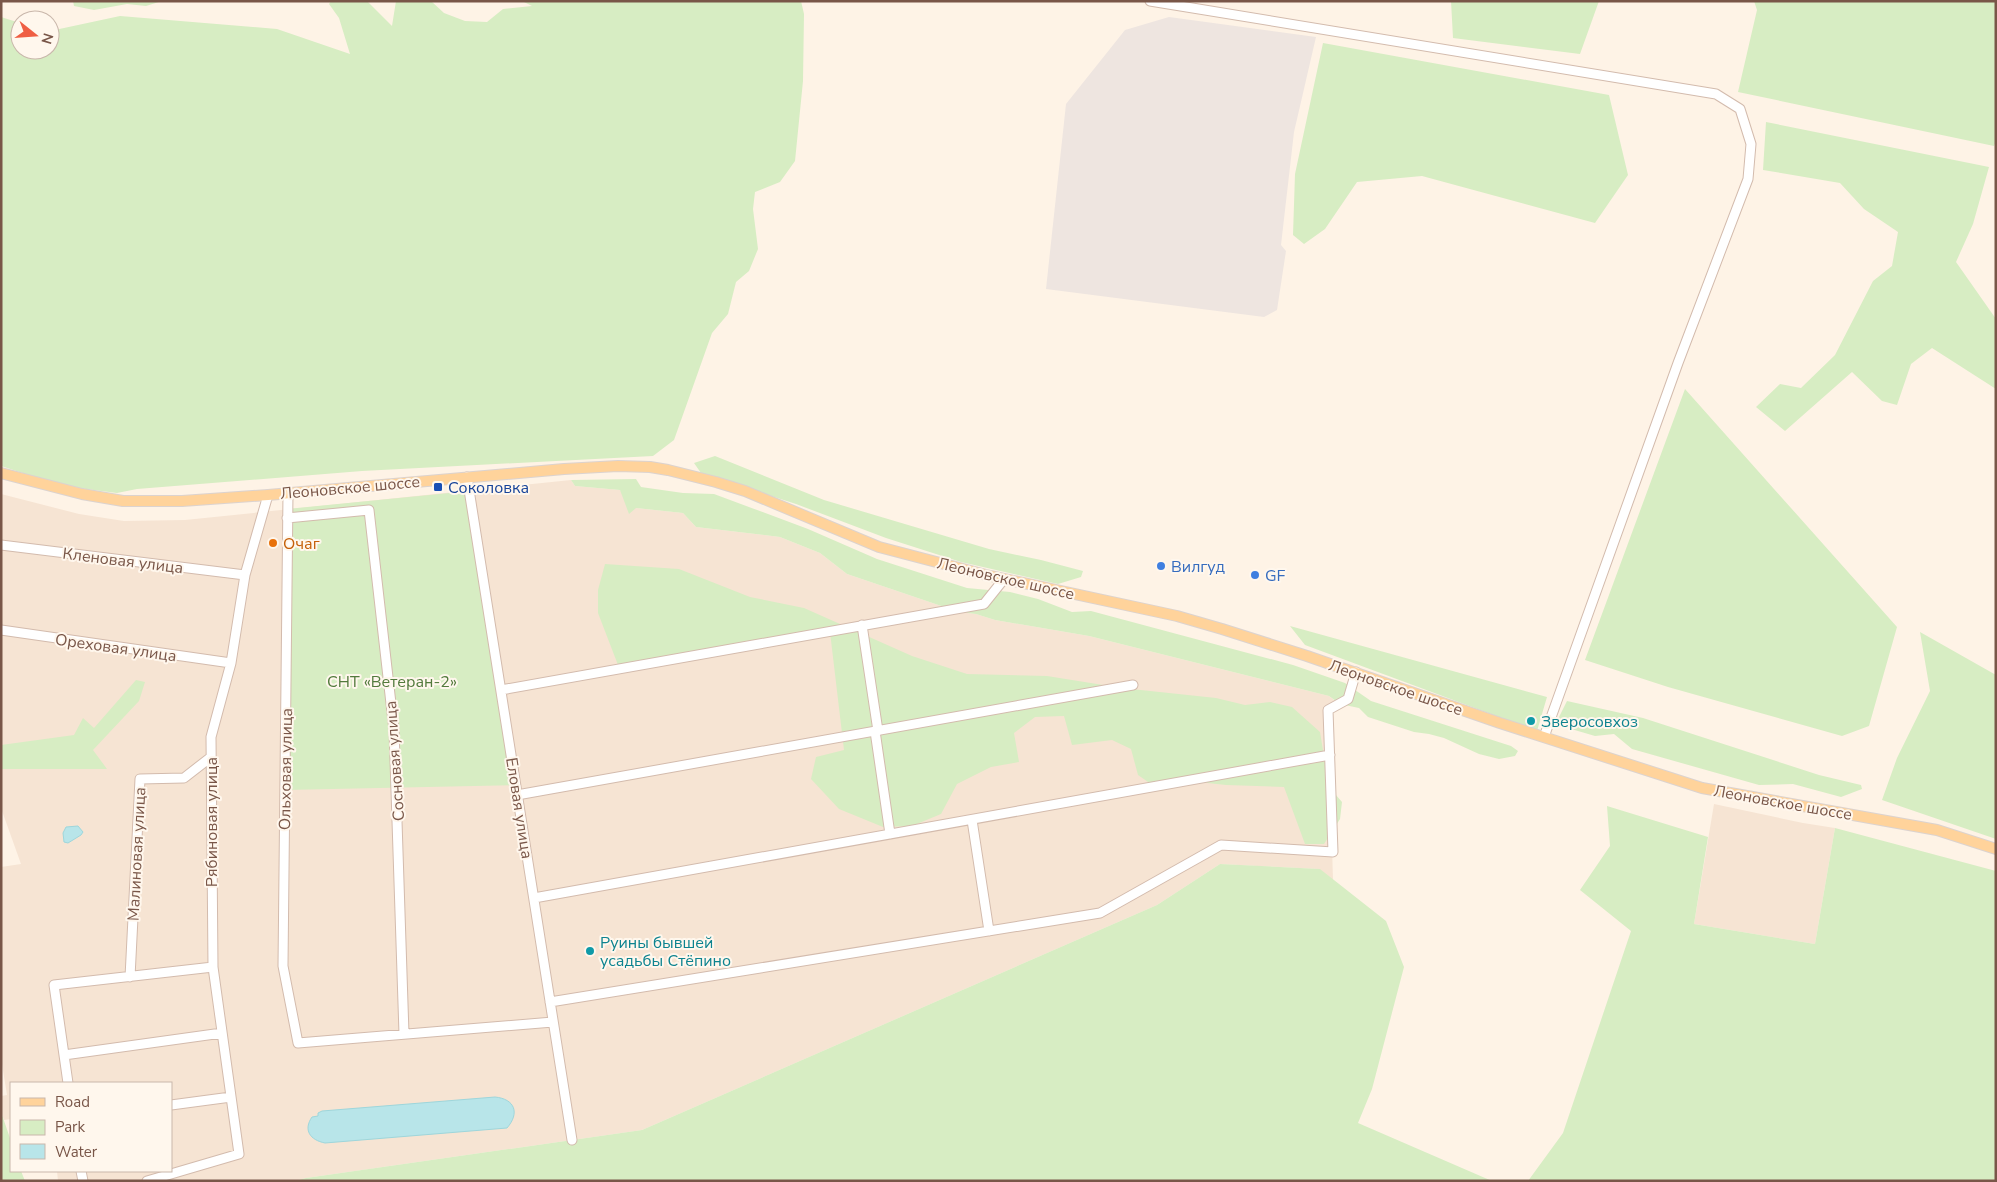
<svg xmlns="http://www.w3.org/2000/svg" width="1997" height="1182" viewBox="0 0 1997 1182" font-family="'Nunito Sans',sans-serif">
<rect width="100%" height="100%" fill="#fef3e6"/>
<path fill="#f6e4d3" d="M571 480 575 486 620 490 636 508 683 513 696 527 780 537 820 553 847 574 959 612 976 614 995 620 1089 636 1329 696 1339 704 1328 710 1333 880 1319 869 1220 864 1157 905 642 1130 306 1178 295 1181H58L57 1171H171V1083H11V1119L4 1120 1 1112V1096L7 1095 1 1058V867L21 864 1 808V494L79 514 124 521 185 520Z
M1714 804 1803 823 1835 828 1815 944 1694 924Z"/>
<path fill="#eee5e0" d="M1169 17 1316 37 1294 132 1281 245 1286 251 1277 310 1264 317 1046 289 1066 104 1125 30Z"/>
<path fill="#d7edc3" d="M73 1H162L146 6 127 4 94 10 74 6Z
M331 1H367L392 26 396 1H431L444 13 465 21 487 22 503 9 532 6 522 1H801L804 14 803 81 795 161 780 182 755 192 753 209 758 249 749 271 736 282 728 314 712 333 674 440 653 456 362 471 137 489 117 493 63 486 1 466V17L20 23V50H50V31L120 16 277 29 350 54 339 18 329 4Z
M1451 1H1599L1580 54 1453 38Z
M1754 1H1996V141L1994 146 1738 92 1757 10Z
M1323 43 1609 95 1628 175 1595 223 1422 176 1357 182 1325 229 1304 244 1293 235 1295 174Z
M1766 122 1989 167 1973 224 1956 262 1996 319V389L1932 348 1911 364 1897 405 1882 401 1852 372 1785 431 1756 407 1780 384 1801 388 1835 355 1873 281 1892 266 1898 232 1864 209 1840 183 1763 170Z
M1685 389 1897 627 1869 726 1842 736 1668 687 1585 660Z
M715 456 824 500 989 549 1041 560 1083 571 1081 577 1058 584 961 562 886 538 796 504 701 473 694 463Z
M636 479 641 487 683 493 714 494 808 529 877 559 967 588 1010 592 1038 599 1072 612 1091 611 1293 665 1345 683 1371 701 1511 746 1518 751 1515 756 1499 759 1479 754 1444 738 1429 734 1414 732 1368 717 1359 708 1340 704 1329 696 1089 636 995 620 976 614 959 612 847 574 820 553 780 537 696 527 683 513 636 508 629 514 620 490 575 486 571 480Z
M470 491 516 785 285 790 287 509Z
M605 564 679 569 750 597 804 608 912 656 967 674 1047 676 1122 688 1216 698 1245 705 1270 702 1292 707 1320 732 1329 787 1342 802 1340 819 1324 844H1305L1284 787 1226 785 1189 781 1161 791 1138 775 1131 749 1112 740 1072 745 1064 716 1035 717 1014 733 1019 762 991 767 957 784 941 814 912 826 883 827 839 809 811 779 816 757 844 750 830 632 618 665 598 613V590Z
M1290 626 1547 697 1537 731 1305 645Z
M1920 632 1996 675V839L1882 800 1897 758 1930 691Z
M136 680 145 682 139 701 93 750 107 769H1V745L74 735 83 718 94 728Z
M1567 701 1643 718 1819 775 1861 785 1862 789 1841 797 1793 784 1759 785 1632 749 1614 734 1595 736 1561 726 1558 719Z
M1607 806 1708 837 1694 924 1815 944 1835 828 1996 871V1181H1528L1563 1133 1631 931 1580 890 1610 846Z
M1220 864 1320 869 1386 921 1404 967 1372 1089 1358 1123 1492 1181H295L306 1178 642 1130 1157 905Z
M1 1112 11 1141V1171H21L25 1181H1Z"/>
<path fill="#b8e5e9" stroke="#9ed6db" d="M78 826 83 832 81 835 68 843 64 842 63 833 66 827Z
M495 1097C515 1099 520 1113 507 1128L325 1143C310 1140 303 1130 312 1117L318 1116V1113L322 1111Z"/>
<g fill="none" stroke-linecap="round" stroke-linejoin="round">
<g stroke="#d3bbad" stroke-width="11">
<path id="minor" d="M1150 1 1716 94 1740 109 1751 144 1748 179 1678 363 1544 737
M467 477 572 1140
M288 493 283 966 298 1043 553 1022
M287 518 369 510 394 730 404 1034
M1 545 245 575
M862 625 878 731
M1 630 231 663
M501 690 984 604 1004 579
M875 731 890 834
M517 795 1133 685
M972 820 989 931
M534 898 1330 755
M130 977 140 779 184 778 211 757
M550 1002 1100 913 1221 845 1333 852 1328 710 1348 699 1356 672
M64 1055 222 1033
M68 1083 54 985 213 967
M171 1105 231 1097
M81 1171 83 1181
M147 1181 239 1154 213 967 211 737 231 663 245 575 268 495"/>
</g>
<g stroke="#dcd3cf" stroke-width="12">
<path id="major" d="M1 473 82 494 123 501H182L268 495 564 469 618 466 650 467 668 470 716 482 745 491 879 547 986 575 1177 616 1222 629 1307 656 1500 723 1702 788 1937 830 1996 849"/>
</g>
<use href="#minor" stroke="#fff" stroke-width="9"/>
<use href="#major" stroke="#ffd39b" stroke-width="10"/>
</g>
<rect fill="#1a4fb4" stroke="#fff7ed" stroke-width="2" x="433" y="482" width="10" height="10" rx="2.5"/>
<circle fill="#e8710a" stroke="#fff7ed" stroke-width="2" cx="273" cy="543" r="5"/>
<g fill="#3f7fe0" stroke="#fff7ed" stroke-width="2">
<circle cx="1161" cy="566" r="5"/>
<circle cx="1255" cy="575" r="5"/>
</g>
<g fill="#0f9aa8" stroke="#fff7ed" stroke-width="2">
<circle cx="1531" cy="721" r="5"/>
<circle cx="590" cy="951" r="5"/>
</g>
<g text-anchor="middle" stroke-width="4" stroke-linejoin="round" paint-order="stroke">
<g font-size="16" fill="#795648" stroke="#fff7ed">
<text transform="translate(350 487) rotate(-5)" y="6">Леоновское шоссе</text>
<text transform="translate(123 560) rotate(7)" y="6">Кленовая улица</text>
<text transform="translate(1006 578) rotate(13)" y="6">Леоновское шоссе</text>
<text transform="translate(116 647) rotate(8)" y="6">Ореховая улица</text>
<text transform="translate(1396 687) rotate(19)" y="6">Леоновское шоссе</text>
<text transform="translate(394 761) rotate(-94)" y="6">Сосновая улица</text>
<text transform="translate(285 769) rotate(-89)" y="6">Ольховая улица</text>
<text transform="translate(1783 802) rotate(10)" y="6">Леоновское шоссе</text>
<text transform="translate(520 808) rotate(81)" y="6">Еловая улица</text>
<text transform="translate(211 822) rotate(-90)" y="6">Рябиновая улица</text>
<text transform="translate(136 854) rotate(-87)" y="6">Малиновая улица</text>
</g>
<g font-size="16" fill="#164399" stroke="#fff7ed" text-anchor="start">
<text x="448" y="493">Соколовка</text>
</g>
<g font-size="16" fill="#c56008" stroke="#fff7ed" text-anchor="start">
<text x="283" y="549">Очаг</text>
</g>
<g font-size="16" fill="#366cbe" stroke="#fff7ed" text-anchor="start">
<text x="1171" y="572">Вилгуд</text>
<text x="1265" y="581">GF</text>
</g>
<g font-size="16" fill="#527a3c" stroke="#fff7ed">
<text x="392" y="687">СНТ «Ветеран-2»</text>
</g>
<g font-size="16" fill="#0d838f" stroke="#fff7ed" text-anchor="start">
<text x="1541" y="727">Зверосовхоз</text>
<text x="600" y="948">Руины бывшей<tspan x="600" dy="18">усадьбы Стёпино</tspan></text>
</g>
</g>
<rect width="1997" height="1182" fill="none" stroke="#795648" stroke-width="5"/>
<rect x="10" y="1082" width="162" height="90" fill="#fff7ed" stroke="#c9b7ab"/>
<rect x="20" y="1098" width="25" height="8" fill="#ffd39b" stroke="#c9b7ab"/>
<text x="55" y="1107" font-size="15" fill="#795648">Road</text>
<rect x="20" y="1120" width="25" height="15" fill="#d7edc3" stroke="#c9b7ab"/>
<text x="55" y="1132" font-size="15" fill="#795648">Park</text>
<rect x="20" y="1144" width="25" height="15" fill="#b8e5e9" stroke="#c9b7ab"/>
<text x="55" y="1157" font-size="15" fill="#795648">Water</text>
<g transform="translate(35 35) rotate(107)"><circle r="24" fill="#fff7ed" stroke="#c9b7ab"/>
<path d="M0-4L9 19L0 12L-9 19Z" fill="#ef5e43"/>
<text y="-8" font-size="14" font-weight="bold" text-anchor="middle" fill="#795648">N</text>
</g>
</svg>
